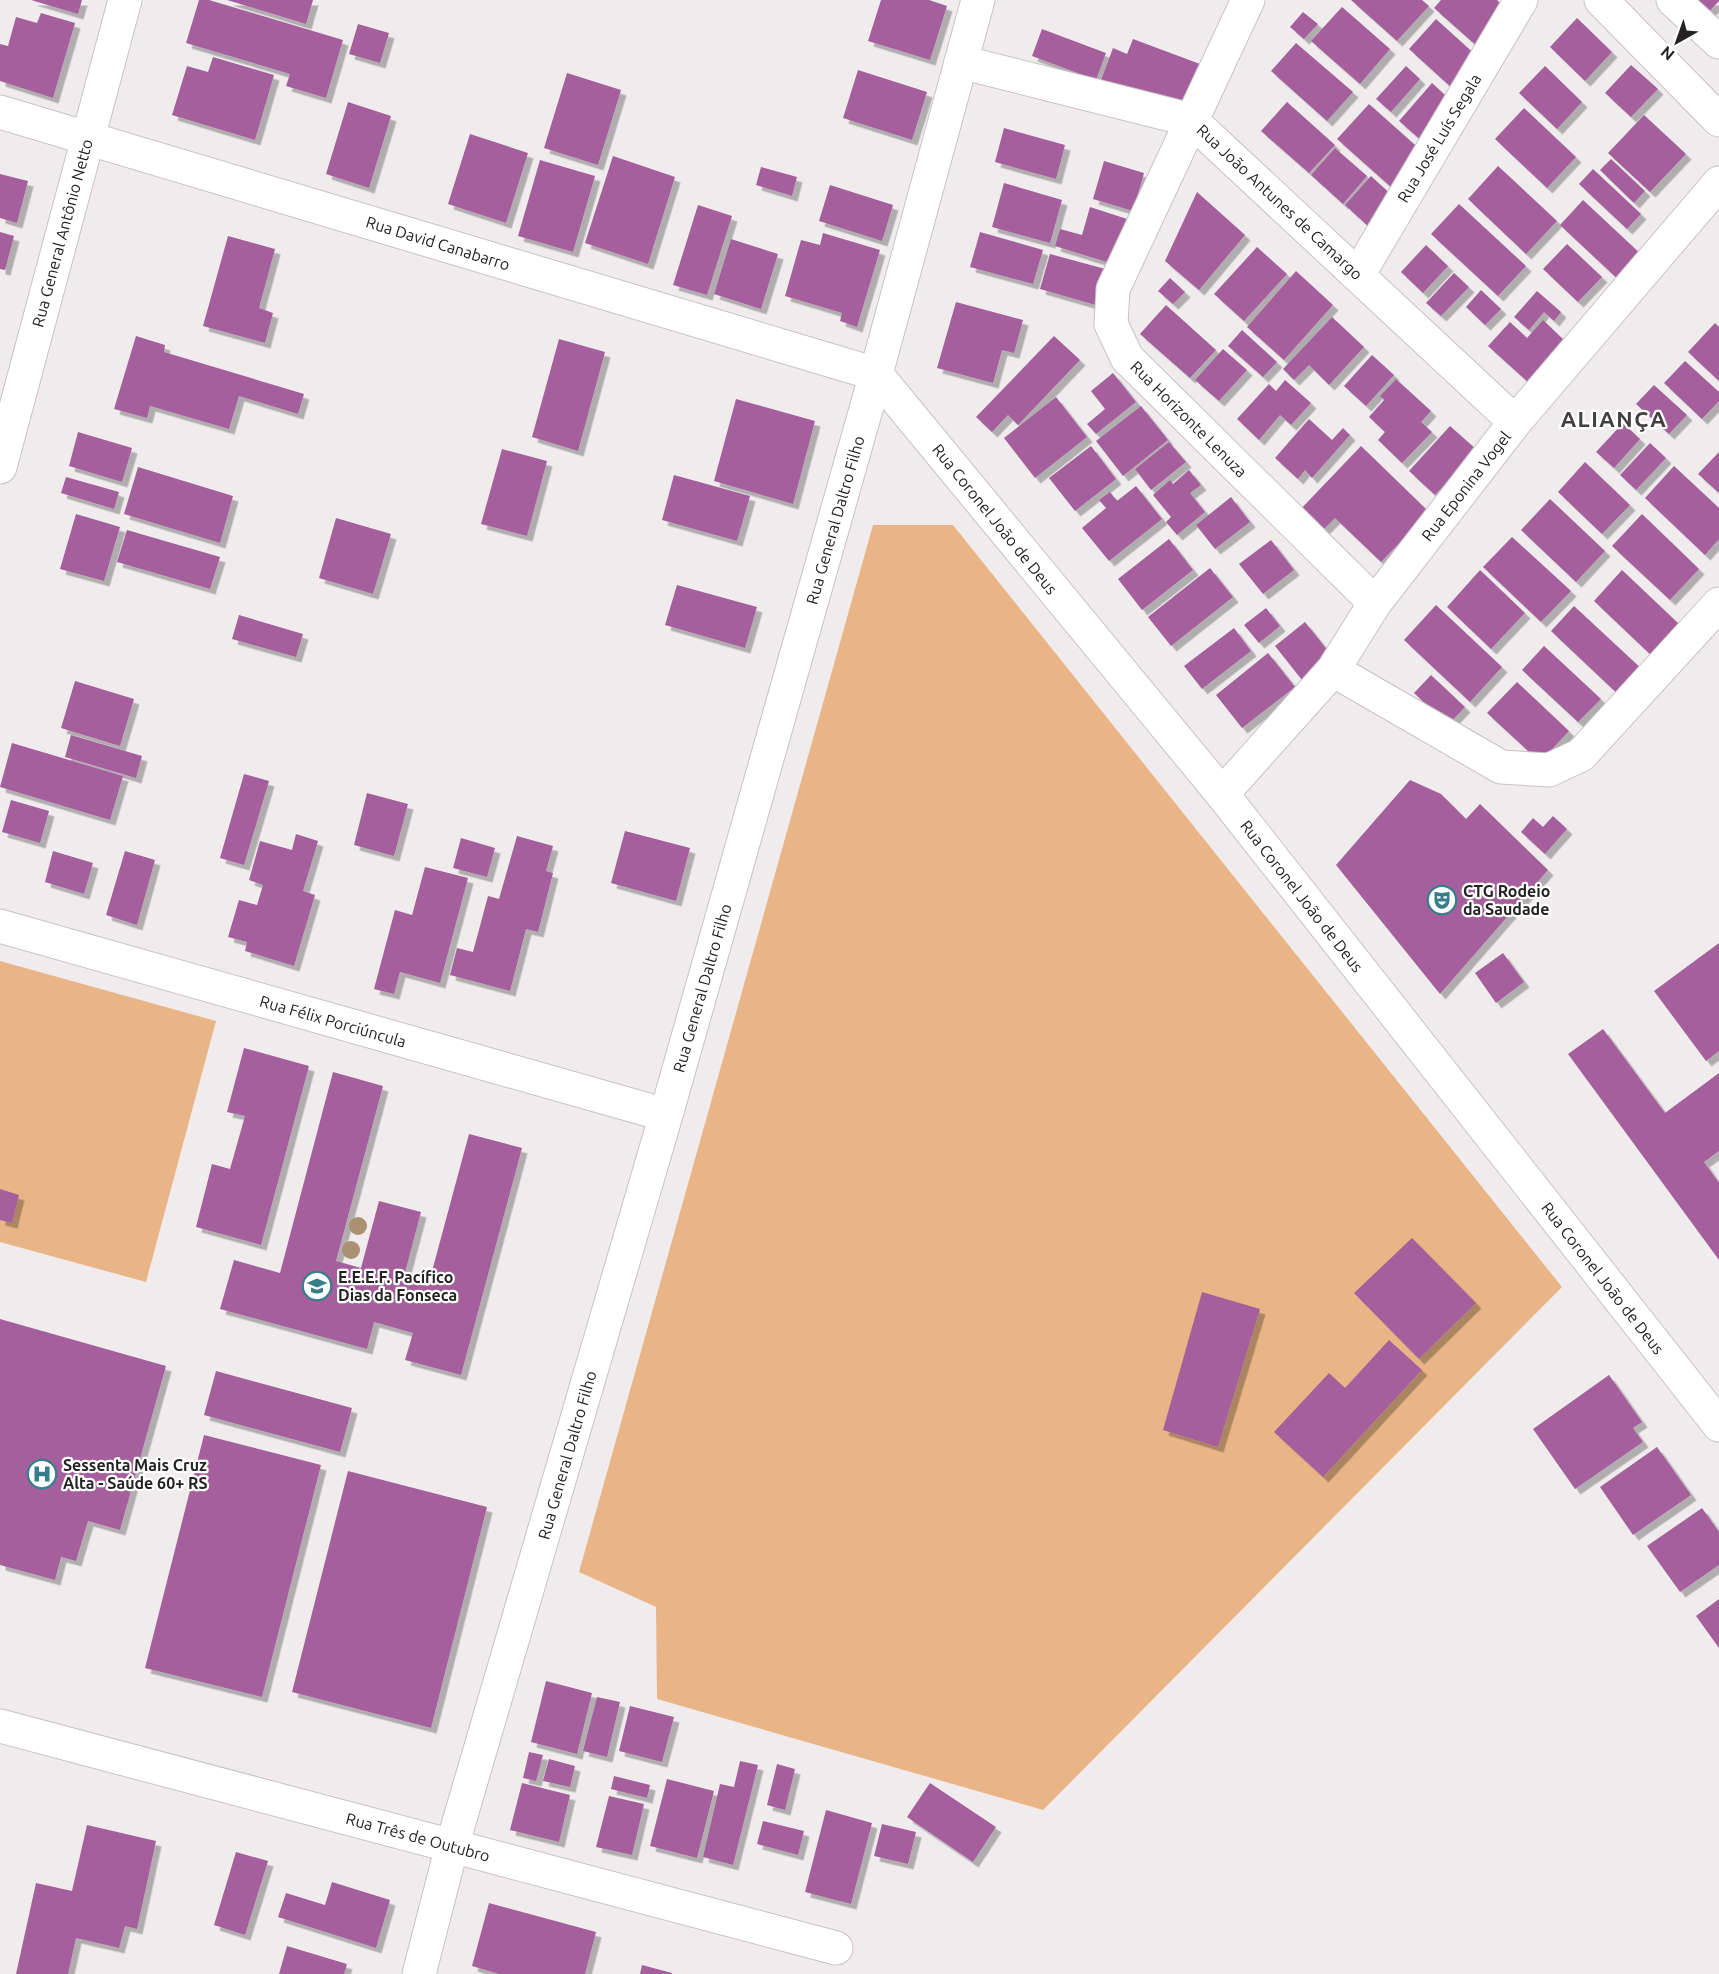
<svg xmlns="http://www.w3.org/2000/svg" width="1719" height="1974" viewBox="0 0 1719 1974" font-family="Ubuntu,sans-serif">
<defs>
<filter id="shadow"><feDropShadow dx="5.5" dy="5.5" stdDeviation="0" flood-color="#0004"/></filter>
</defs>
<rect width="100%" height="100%" fill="#f0eced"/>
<path fill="#e9b586" d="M873 525H953L1562 1287 1043 1810 657 1699 656 1607 579 1572Z
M0 961 216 1021 146 1282 0 1242Z"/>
<path fill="#a55f9c" filter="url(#shadow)" d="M31 0H82L78 14Z
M199 0H209L343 40 326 98 286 86 290 74 186 43Z
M227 0H313L306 24Z
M881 0H929L947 6 930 60 868 41Z
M1351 0H1422L1429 6 1397 41Z
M1441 0H1497L1510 12 1478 47 1434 8Z
M1686 0H1719V1L1704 17Z
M1342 7 1390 49 1360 84 1311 41Z
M1303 12 1318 24 1304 39 1290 27Z
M41 13 75 23 53 98 0 81V44L8 46 16 17 37 23Z
M1577 18 1612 52 1585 81 1550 47Z
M1436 19 1479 58 1452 88 1409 49Z
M358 24 389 33 380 63 349 54Z
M1042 29 1106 53 1096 80 1032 56Z
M1133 39 1200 64 1184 110 1101 80 1113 48 1127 54Z
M1296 43 1353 92 1327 121 1271 71Z
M213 57 274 75 255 140 172 115 187 66 208 72Z
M1631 65 1658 89 1631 117 1605 93Z
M1406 66 1420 79 1391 112 1376 99Z
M1545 66 1582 102 1557 129 1519 93Z
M858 70 927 92 912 140 843 118Z
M567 73 621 90 598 165 544 148Z
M1432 83 1455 104 1422 141 1399 121Z
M348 102 391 116 369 188 326 174Z
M1287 102 1335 145 1309 173 1261 131Z
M1369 104 1423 152 1391 187 1337 139Z
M1524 108 1576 157 1547 188 1495 139Z
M1644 115 1686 154 1650 192 1608 153Z
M1004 128 1065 145 1056 179 995 162Z
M470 134 528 153 506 223 448 204Z
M1335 148 1367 176 1343 204 1311 175Z
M613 156 675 177 648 264 585 243Z
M1611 159 1645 191 1634 203 1600 170Z
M540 160 595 176 573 252 518 236Z
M1104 161 1144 173 1133 211 1093 199Z
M1498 166 1557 221 1526 254 1468 199Z
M761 167 797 177 792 196 756 185Z
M1593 169 1641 214 1627 229 1579 184Z
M0 174 28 181 17 223 0 218Z
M1371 176 1396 199 1370 228 1345 205Z
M1004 183 1062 200 1050 243 992 227Z
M830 185 893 205 882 241 819 221Z
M1197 192 1245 235 1199 290 1165 261Z
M1583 200 1645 258 1622 283 1560 225Z
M1459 204 1526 266 1498 296 1431 234Z
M698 205 732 216 707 295 673 285Z
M1090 207 1127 219 1113 264 1055 246 1060 229 1082 235Z
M0 232 14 236 5 270 0 269Z
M980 232 1043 250 1033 284 970 267Z
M823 233 880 250 857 327 840 321 842 313 785 296 801 240 820 245Z
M228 236 275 249 259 308 273 313 265 343 203 326Z
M731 239 778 254 761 309 714 294Z
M1567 244 1602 277 1578 302 1543 269Z
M1426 245 1448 266 1423 293 1401 272Z
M1257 247 1287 274 1244 321 1214 294Z
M1050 254 1109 270 1099 306 1040 289Z
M1296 271 1333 305 1284 360 1247 327Z
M1454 273 1469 287 1441 316 1426 303Z
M1170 278 1185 292 1173 304 1158 291Z
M1481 290 1501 309 1485 325 1466 307Z
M1537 291 1561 312 1554 321 1544 312 1529 330 1514 317Z
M956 302 1023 320 1014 353 1002 350 993 383 937 368Z
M1166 305 1216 350 1190 378 1140 334Z
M1332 317 1364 347 1329 385 1309 365 1294 380 1283 369Z
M1543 320 1566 342 1529 383 1488 346 1510 322 1527 338Z
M1715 323 1719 327V381L1688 352Z
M1242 330 1277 362 1263 377 1228 346Z
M136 336 165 345 164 352 304 394 298 414 239 396 229 429 150 406 147 418 114 409Z
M1054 336 1080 360 1018 425 1008 415 992 432 976 417Z
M559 339 605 352 578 451 532 437Z
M1223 349 1247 370 1219 401 1195 380Z
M1372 355 1394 375 1366 406 1344 386Z
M1685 361 1719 392V401L1702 419 1664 383Z
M1113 373 1136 402 1096 434 1087 424 1105 409 1091 391Z
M1396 379 1431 411 1421 422 1432 432 1402 463 1378 440 1385 432 1369 417 1384 400 1380 396Z
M1285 380 1311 403 1291 425 1280 415 1259 440 1237 419 1269 384 1276 391Z
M1654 385 1687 415 1669 434 1636 404Z
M1056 397 1087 437 1035 478 1004 438Z
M736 399 815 421 793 504 714 481Z
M1141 406 1168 440 1123 476 1096 441Z
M1309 419 1332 440 1343 428 1350 435 1312 478 1305 470 1298 479 1275 458Z
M1623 423 1640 439 1614 468 1596 452Z
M1450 426 1477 450 1435 495 1409 471Z
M78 432 132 448 122 482 69 466Z
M1169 442 1186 462 1151 490 1135 469Z
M1650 443 1666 458 1636 490 1620 475Z
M1091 446 1116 479 1075 511 1049 478Z
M1361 446 1429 512 1381 562 1335 518 1319 534 1297 513Z
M502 449 547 461 527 536 481 524Z
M1719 452V493L1698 474Z
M1585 462 1630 505 1602 534 1558 492Z
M1674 466 1719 508V539L1705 555 1645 498Z
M138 467 233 496 220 543 124 514Z
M1189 470 1201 485 1190 493 1205 512 1177 535 1166 522 1171 517 1153 495 1170 480 1173 484Z
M674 475 750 496 737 541 662 520Z
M66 477 119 492 114 509 61 493Z
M1136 486 1162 519 1109 561 1082 528 1106 508 1099 500 1110 492 1117 501Z
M1231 497 1250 522 1215 549 1196 525Z
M1550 499 1605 551 1576 582 1521 530Z
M76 514 120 527 104 581 60 569Z
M1642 514 1699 569 1670 600 1612 546Z
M336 518 391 534 373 594 319 578Z
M127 530 220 557 210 589 117 562Z
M1512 537 1571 591 1541 622 1483 567Z
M1169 539 1193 570 1142 610 1118 579Z
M1271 540 1294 570 1263 594 1239 564Z
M1210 568 1233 597 1171 646 1148 617Z
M1480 570 1525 613 1491 649 1447 607Z
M1622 570 1680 625 1652 656 1594 601Z
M677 585 757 607 745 648 665 625Z
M1436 605 1502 667 1470 702 1404 640Z
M1574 606 1645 672 1621 697 1551 631Z
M1266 608 1280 626 1259 643 1244 625Z
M239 615 303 634 296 657 232 639Z
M1305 622 1332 656 1302 680 1275 646Z
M1234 628 1251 651 1202 689 1184 666Z
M1544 646 1601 699 1578 722 1522 670Z
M1268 653 1295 687 1242 728 1216 695Z
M1431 675 1465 707 1448 725 1414 693Z
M75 681 134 699 120 746 61 728Z
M1517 682 1569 731 1540 762 1487 713Z
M71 735 142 756 136 778 65 757Z
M12 743 123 776 110 820 0 787Z
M244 774 269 781 244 865 220 858Z
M1410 780 1441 794 1466 819 1480 804 1548 870 1440 994 1336 865Z
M367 793 408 804 394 856 354 845Z
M11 800 49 811 40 843 2 832Z
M1553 816 1567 829 1545 854 1521 832 1533 818 1543 827Z
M625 831 690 848 676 901 611 883Z
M296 834 318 841 303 891 315 895 294 966 245 951 247 942 228 937 239 900 257 905 263 885 249 880 260 841 292 850Z
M517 836 553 846 546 871 553 873 538 932 526 929 510 991 450 975 457 948 473 952 488 896 499 899Z
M461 838 495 848 487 877 453 868Z
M53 851 93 863 84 894 45 882Z
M125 851 155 860 137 925 106 915Z
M425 867 468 878 440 983 400 972 394 994 374 989 395 910 412 915Z
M1719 943V1051L1706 1061 1654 991Z
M1503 953 1524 982 1496 1003 1475 973Z
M1603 1029 1665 1113 1719 1073V1151L1704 1162 1719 1183V1260L1568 1054Z
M244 1048 309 1066 261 1245 196 1227 212 1164 230 1169 245 1116 227 1112Z
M333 1072 383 1086 336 1261 361 1268 379 1201 421 1212 403 1280 428 1286 469 1134 522 1148 461 1375 405 1360 413 1333 374 1322 367 1349 220 1309 234 1260 280 1273Z
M0 1189 19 1195 12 1223 0 1220Z
M1412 1238 1476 1303 1419 1359 1354 1293Z
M1202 1292 1260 1309 1218 1447 1163 1430Z
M0 1319 166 1366 120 1530 88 1521 76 1561 61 1557 55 1580 0 1565Z
M1389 1340 1422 1370 1323 1477 1274 1432 1329 1373 1345 1388Z
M216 1371 352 1408 340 1452 204 1415Z
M1609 1375 1642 1422 1633 1428 1643 1442 1575 1489 1533 1429Z
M204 1435 321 1465 262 1697 145 1668Z
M1657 1447 1691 1495 1633 1535 1600 1487Z
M348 1471 487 1507 431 1728 292 1692Z
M1702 1508 1719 1532V1565L1680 1592 1647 1546Z
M1719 1599V1648L1696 1616Z
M546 1681 592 1693 577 1754 531 1742Z
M597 1697 620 1702 607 1757 583 1751Z
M630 1706 674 1717 662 1762 619 1751Z
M529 1752 543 1755 536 1781 523 1778Z
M549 1759 575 1766 570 1787 543 1781Z
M740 1761 758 1765 733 1865 703 1857 720 1784 734 1787Z
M777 1764 795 1769 785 1810 767 1805Z
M614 1776 650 1785 647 1798 611 1789Z
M667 1779 714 1791 697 1858 650 1846Z
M522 1783 570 1795 559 1842 510 1830Z
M930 1783 996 1827 973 1862 907 1817Z
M609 1796 644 1804 632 1855 596 1847Z
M826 1810 872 1823 851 1904 805 1892Z
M763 1821 804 1831 798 1855 757 1844Z
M882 1824 916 1832 908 1864 874 1856Z
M87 1825 156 1841 137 1929 125 1926 119 1948 76 1938 68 1974H16L36 1883 72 1891Z
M236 1852 268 1861 245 1935 214 1925Z
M332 1882 390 1900 376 1948 278 1917 286 1893 325 1905Z
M489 1903 596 1932 585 1974H499L472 1966Z
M287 1946 347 1964 344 1974H279Z
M642 1965 672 1973V1974H640Z"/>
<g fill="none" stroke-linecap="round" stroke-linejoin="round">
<g stroke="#c7c3c4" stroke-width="35">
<path id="street" d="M1248 0 1113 289 1111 324 1127 358 1375 603
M1601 0 1719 120
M1673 0 1719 42
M961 62 1191 120 1515 422
M1358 275 1521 0
M0 467 125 0
M1333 670 1501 767 1549 770 1581 755 1719 604
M1222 794 1333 670 1375 603 1515 422 1719 183
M0 926 666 1115
M0 1726 836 1948
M419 1974 452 1846 666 1115 876 374"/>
</g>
<g stroke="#c7c3c4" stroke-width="35">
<path id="secondary" d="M0 112 876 374
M876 374 1222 794 1719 1425
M876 374 978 0"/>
</g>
<use href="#street" stroke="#fff" stroke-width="33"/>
<use href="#secondary" stroke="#fff" stroke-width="33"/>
</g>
<g fill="#ac9073">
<circle cx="358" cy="1226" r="9"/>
<circle cx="351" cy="1250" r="9"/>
</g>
<defs>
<g id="theatre-ring" transform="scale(1.5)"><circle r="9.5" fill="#fff" stroke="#387e8a" stroke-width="1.5"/><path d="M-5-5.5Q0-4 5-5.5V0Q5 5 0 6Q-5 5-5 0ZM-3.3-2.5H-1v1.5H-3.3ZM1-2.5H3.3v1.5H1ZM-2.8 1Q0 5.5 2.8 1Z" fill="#387e8a"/></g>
<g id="school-ring" transform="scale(1.5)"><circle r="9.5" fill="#fff" stroke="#387e8a" stroke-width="1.5"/><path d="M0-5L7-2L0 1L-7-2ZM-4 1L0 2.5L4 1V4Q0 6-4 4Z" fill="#387e8a"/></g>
<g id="hospital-ring" transform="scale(1.5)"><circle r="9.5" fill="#fff" stroke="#387e8a" stroke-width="1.5"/><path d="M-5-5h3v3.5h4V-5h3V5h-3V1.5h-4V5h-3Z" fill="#387e8a"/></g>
</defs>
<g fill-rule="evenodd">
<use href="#theatre-ring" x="1442" y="900"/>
<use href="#school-ring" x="317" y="1286"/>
<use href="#hospital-ring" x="42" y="1474"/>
</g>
<g text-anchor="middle" stroke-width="4.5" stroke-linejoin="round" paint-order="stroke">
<g font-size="16" fill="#242223" stroke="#fff">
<text transform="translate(1439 138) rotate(-59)" y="6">Rua José Luís Segala</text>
<text transform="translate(1280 202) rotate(43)" y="6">Rua João Antunes de Camargo</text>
<text transform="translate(62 233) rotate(-75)" y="6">Rua General Antônio Netto</text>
<text transform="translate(438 243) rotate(17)" y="6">Rua David Canabarro</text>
<text transform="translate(1189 419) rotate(45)" y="6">Rua Horizonte Lenuza</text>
<text transform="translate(1466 486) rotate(-52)" y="6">Rua Eponina Vogel</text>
<text transform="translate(995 519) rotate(51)" y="6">Rua Coronel João de Deus</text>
<text transform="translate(835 520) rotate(-74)" y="6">Rua General Daltro Filho</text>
<text transform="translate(1302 896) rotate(52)" y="6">Rua Coronel João de Deus</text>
<text transform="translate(702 988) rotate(-74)" y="6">Rua General Daltro Filho</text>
<text transform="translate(333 1021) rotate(16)" y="6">Rua Félix Porciúncula</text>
<text transform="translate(1603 1278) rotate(52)" y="6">Rua Coronel João de Deus</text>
<text transform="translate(567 1455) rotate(-74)" y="6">Rua General Daltro Filho</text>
<text transform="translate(418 1837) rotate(15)" y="6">Rua Três de Outubro</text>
</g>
<g font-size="16" font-weight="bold" fill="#242223" stroke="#fff" text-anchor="start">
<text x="1463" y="897">CTG Rodeio<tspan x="1463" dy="18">da Saudade</tspan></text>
<text x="338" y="1283">E.E.E.F. Pacífico<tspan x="338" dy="18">Dias da Fonseca</tspan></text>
<text x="63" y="1471">Sessenta Mais Cruz<tspan x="63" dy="18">Alta - Saúde 60+ RS</tspan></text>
</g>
<g font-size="22" font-weight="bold" letter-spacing="1.5" fill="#433f40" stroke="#fff">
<text x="1614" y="427">ALIANÇA</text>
</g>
</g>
<g transform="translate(1677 42) rotate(220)" stroke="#ffffff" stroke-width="4.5" paint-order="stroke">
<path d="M0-4.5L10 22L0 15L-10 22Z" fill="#242223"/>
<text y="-9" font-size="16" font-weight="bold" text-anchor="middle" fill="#242223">N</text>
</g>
</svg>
